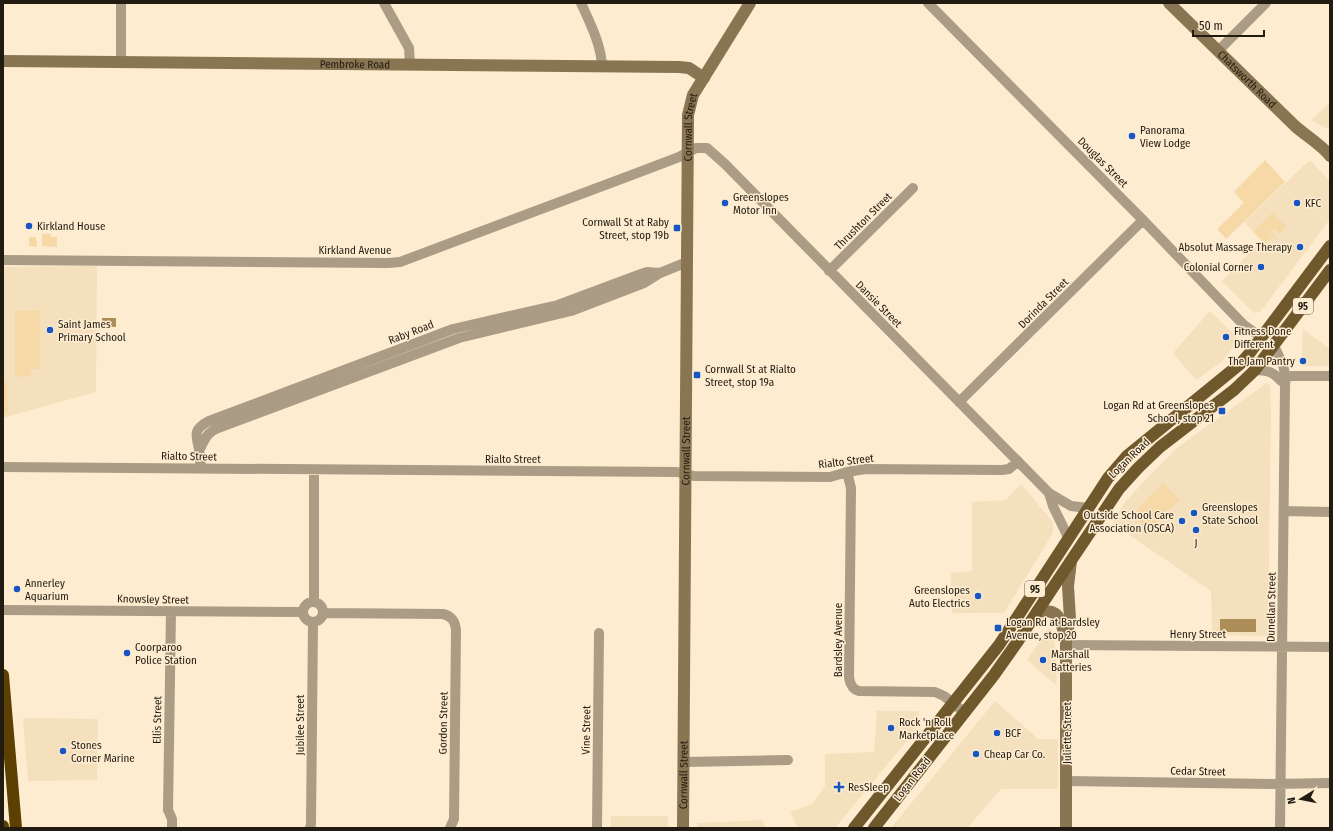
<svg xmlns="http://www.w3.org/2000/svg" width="1333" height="831" viewBox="0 0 1333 831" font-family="'Fira Sans Condensed',sans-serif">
<rect width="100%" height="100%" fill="#fdecd0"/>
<path fill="#f5e0bd" d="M1330 103V130L1311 120Z
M1310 160 1330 181V219L1260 312 1254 313 1222 281 1261 241 1244 222Z
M97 266 96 392 3 418V267Z
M1210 311 1239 339 1223 361 1196 380 1173 353Z
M1303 329 1330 349V366H1301Z
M1265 384 1270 385 1271 414 1268 636 1212 635 1211 591 1112 523 1125 502 1152 473 1177 448Z
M1021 484 1053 522V533L1004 613H952L951 573 972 571V502L1006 500Z
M1049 628 1054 631 1057 686 1027 660Z
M995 701 1038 739H1058V789H1001L967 828H891Z
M877 711H919V726L835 828H798L790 812 812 804 825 786V754L874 752Z
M23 718 98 719 97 780 28 781Z
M611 816H668V828H611Z
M762 820 766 828H697V823Z"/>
<path fill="#f6d9a7" d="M1265 160 1285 182 1226 239 1217 229 1244 203 1234 192Z
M1273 212 1286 226 1280 234 1275 228 1271 232 1276 237V240L1272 237 1265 244 1254 231Z
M42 234H51V237H57V247L42 246Z
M29 237H36L37 247 29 246Z
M40 310V369H31L30 376 15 377V311Z
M3 382H7L8 414 3 415Z
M1163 483 1180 499 1149 532 1132 516Z"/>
<path fill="#ad8e58" d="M102 318H116V327L102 326Z
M1220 619H1256V632H1220Z"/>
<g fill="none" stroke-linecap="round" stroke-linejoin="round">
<path stroke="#aa9c85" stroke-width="10" d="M384 3 409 48 410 64
M581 3C590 23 601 44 602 66
M928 3 1143 220 1237 318 1244 325 1261 337
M1218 51 1266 3
M121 62V3
M3 260 388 263 400 262 637 173 679 157 696 148H707L725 164 1049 493 1071 506 1088 508
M829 271 913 188
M1274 346C1281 360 1287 370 1285 386L1280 828
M1255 370C1267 370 1274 372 1281 381
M1278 377 1293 376H1330
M959 402 1143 220
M199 451C205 439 206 433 218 428L459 338 571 311 644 283 660 273 687 262
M3 467 677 472 694 476 830 477 847 472 865 469 1002 470 1009 469 1018 461
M201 468C200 462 200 455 199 449 195 433 194 429 209 421L453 329 558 305 641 274 647 272 660 273
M847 472 851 488 849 677C850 684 852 689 859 691L935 692 944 696 965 713
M1049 493 1053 506 1068 537
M1284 511 1330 512
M303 612a10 10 0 1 1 20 0a10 10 0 1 1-20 0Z
M314 602V470
M3 610 302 612
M171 611 168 810 172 819V828
M323 613 443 614C452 616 455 621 456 630L454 819 450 828
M1067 645 1330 647
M684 762 788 760
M1066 781 1272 784 1330 783
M310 828 311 824 313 623
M597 828 599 633"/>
<g stroke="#897552" stroke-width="12">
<path id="s1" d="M1169 3 1295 126C1305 135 1324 147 1330 156"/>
<path id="s2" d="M3 61 679 67 689 68 704 78"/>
<path d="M1037 612C1061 608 1059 619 1066 638"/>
<path id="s3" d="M683 828 688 115 693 95 750 3"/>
<path d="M1066 828V638L1070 619 1068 586 1071 561"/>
</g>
<path stroke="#70582d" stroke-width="12" d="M854 828 999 645 1108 478 1127 456 1240 364 1249 354 1330 246
M874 828 994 675 1018 641 1054 586 1119 489 1138 468 1160 447 1234 390 1255 370 1330 270"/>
<path stroke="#5c4001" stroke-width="12" d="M3 675 16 828
M3 826V828"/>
</g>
<g fill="#1756c2" stroke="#fdecd0" stroke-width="1.5">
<circle cx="1132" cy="136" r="4"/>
<circle cx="725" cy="203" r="4"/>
<circle cx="1297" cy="203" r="4"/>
<circle cx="29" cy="226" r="4"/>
<rect x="673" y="224" width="8" height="8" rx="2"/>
<circle cx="1300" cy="247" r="4"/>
<circle cx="1261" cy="267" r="4"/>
<circle cx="50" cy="330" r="4"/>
<circle cx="1226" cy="337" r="4"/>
<circle cx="1303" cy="361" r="4"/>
<rect x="693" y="371" width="8" height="8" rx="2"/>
<rect x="1218" y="407" width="8" height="8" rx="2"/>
<circle cx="1194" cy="513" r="4"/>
<circle cx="1182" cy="521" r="4"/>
<circle cx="1196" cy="530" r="4"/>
<circle cx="17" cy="589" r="4"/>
<circle cx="978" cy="596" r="4"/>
<rect x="994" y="624" width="8" height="8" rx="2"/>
<circle cx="127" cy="653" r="4"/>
<circle cx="1043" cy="660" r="4"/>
<circle cx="891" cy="728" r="4"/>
<circle cx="997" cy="733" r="4"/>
<circle cx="63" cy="751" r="4"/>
<circle cx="976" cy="754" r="4"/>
<path d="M837 781h4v4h4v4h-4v4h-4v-4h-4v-4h4z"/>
</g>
<g text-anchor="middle" stroke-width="3" stroke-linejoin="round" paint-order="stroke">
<g fill="#fdecd0" stroke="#635a4a" stroke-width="1">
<rect x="1293" y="298" width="20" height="16" rx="3"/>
<rect x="1025" y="581" width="20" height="16" rx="3"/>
</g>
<g font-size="10" font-weight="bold" fill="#211b11">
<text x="1303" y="310">95</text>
<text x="1035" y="593">95</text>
</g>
<g font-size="11" fill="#211b11" stroke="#fdecd0">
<text dy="4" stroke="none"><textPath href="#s2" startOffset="352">Pembroke Road</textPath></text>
<text dy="4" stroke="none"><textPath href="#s1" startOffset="109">Chatsworth Road</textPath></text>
<text dy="4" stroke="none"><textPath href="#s3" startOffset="701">Cornwall Street</textPath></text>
<text transform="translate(1103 162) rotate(45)" y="4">Douglas Street</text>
<text transform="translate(863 221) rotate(-45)" y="4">Thrushton Street</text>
<text x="355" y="254">Kirkland Avenue</text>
<text transform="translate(1043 303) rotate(-45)" y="4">Dorinda Street</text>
<text transform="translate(879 304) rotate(45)" y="4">Dansie Street</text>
<text transform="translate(411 332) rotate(-21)" y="4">Raby Road</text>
<text dy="4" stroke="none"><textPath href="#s3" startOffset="377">Cornwall Street</textPath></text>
<text transform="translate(189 456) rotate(1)" y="4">Rialto Street</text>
<text transform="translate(1129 458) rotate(-44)" y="4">Logan Road</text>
<text x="513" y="463">Rialto Street</text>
<text transform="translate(846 461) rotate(-7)" y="4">Rialto Street</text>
<text transform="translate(153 599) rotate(1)" y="4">Knowsley Street</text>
<text transform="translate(1271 607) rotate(-89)" y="4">Dunellan Street</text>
<text x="1198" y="638">Henry Street</text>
<text transform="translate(838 640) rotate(-90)" y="4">Bardsley Avenue</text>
<text transform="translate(157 720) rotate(-89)" y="4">Ellis Street</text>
<text transform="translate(443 723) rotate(-89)" y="4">Gordon Street</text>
<text transform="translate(300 725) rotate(-90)" y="4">Jubilee Street</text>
<text transform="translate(586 730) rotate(-89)" y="4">Vine Street</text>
<text transform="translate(1067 733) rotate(-90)" y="4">Juliette Street</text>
<text transform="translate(1198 771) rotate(1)" y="4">Cedar Street</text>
<text dy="4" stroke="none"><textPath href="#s3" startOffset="53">Cornwall Street</textPath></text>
<text transform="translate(912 779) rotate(-52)" y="4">Logan Road</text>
</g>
<g font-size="11" fill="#211b11" stroke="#fdecd0" text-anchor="start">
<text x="1140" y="134">Panorama<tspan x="1140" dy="13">View Lodge</tspan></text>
<text x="733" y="201">Greenslopes<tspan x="733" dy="13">Motor Inn</tspan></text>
<text x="1305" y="207">KFC</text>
<text x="669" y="226" text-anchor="end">Cornwall St at Raby<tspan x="669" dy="13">Street, stop 19b</tspan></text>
<text x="37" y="230">Kirkland House</text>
<text x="1292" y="251" text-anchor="end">Absolut Massage Therapy</text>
<text x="1253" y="271" text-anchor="end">Colonial Corner</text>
<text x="58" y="328">Saint James<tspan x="58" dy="13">Primary School</tspan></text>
<text x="1234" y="335">Fitness Done<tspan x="1234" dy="13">Different</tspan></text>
<text x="1295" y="365" text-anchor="end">The Jam Pantry</text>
<text x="705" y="373">Cornwall St at Rialto<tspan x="705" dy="13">Street, stop 19a</tspan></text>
<text x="1214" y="409" text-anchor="end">Logan Rd at Greenslopes<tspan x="1214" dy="13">School, stop 21</tspan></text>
<text x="1202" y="511">Greenslopes<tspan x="1202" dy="13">State School</tspan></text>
<text x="1174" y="519" text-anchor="end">Outside School Care<tspan x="1174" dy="13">Association (OSCA)</tspan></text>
<text x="1196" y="547" text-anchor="middle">J</text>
<text x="25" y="587">Annerley<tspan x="25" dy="13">Aquarium</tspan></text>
<text x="970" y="594" text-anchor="end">Greenslopes<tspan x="970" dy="13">Auto Electrics</tspan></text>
<text x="1006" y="626">Logan Rd at Bardsley<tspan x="1006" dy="13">Avenue, stop 20</tspan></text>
<text x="135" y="651">Coorparoo<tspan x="135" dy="13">Police Station</tspan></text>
<text x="1051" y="658">Marshall<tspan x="1051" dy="13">Batteries</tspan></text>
<text x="899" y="726">Rock 'n Roll<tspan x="899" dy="13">Marketplace</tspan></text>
<text x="1005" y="737">BCF</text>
<text x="71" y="749">Stones<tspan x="71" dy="13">Corner Marine</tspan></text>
<text x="984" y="758">Cheap Car Co.</text>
<text x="848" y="791">ResSleep</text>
</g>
</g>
<rect width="1333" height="831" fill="none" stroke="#211b11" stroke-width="8"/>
<g transform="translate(1301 799) rotate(260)" stroke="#fdecd0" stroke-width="3" paint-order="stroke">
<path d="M0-3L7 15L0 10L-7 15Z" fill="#211b11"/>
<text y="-6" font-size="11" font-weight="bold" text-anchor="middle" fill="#211b11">N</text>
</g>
<path d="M1193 30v6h71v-6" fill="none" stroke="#211b11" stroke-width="2"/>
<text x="1199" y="30" font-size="12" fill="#211b11" stroke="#fdecd0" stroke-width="3" paint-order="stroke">50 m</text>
</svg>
